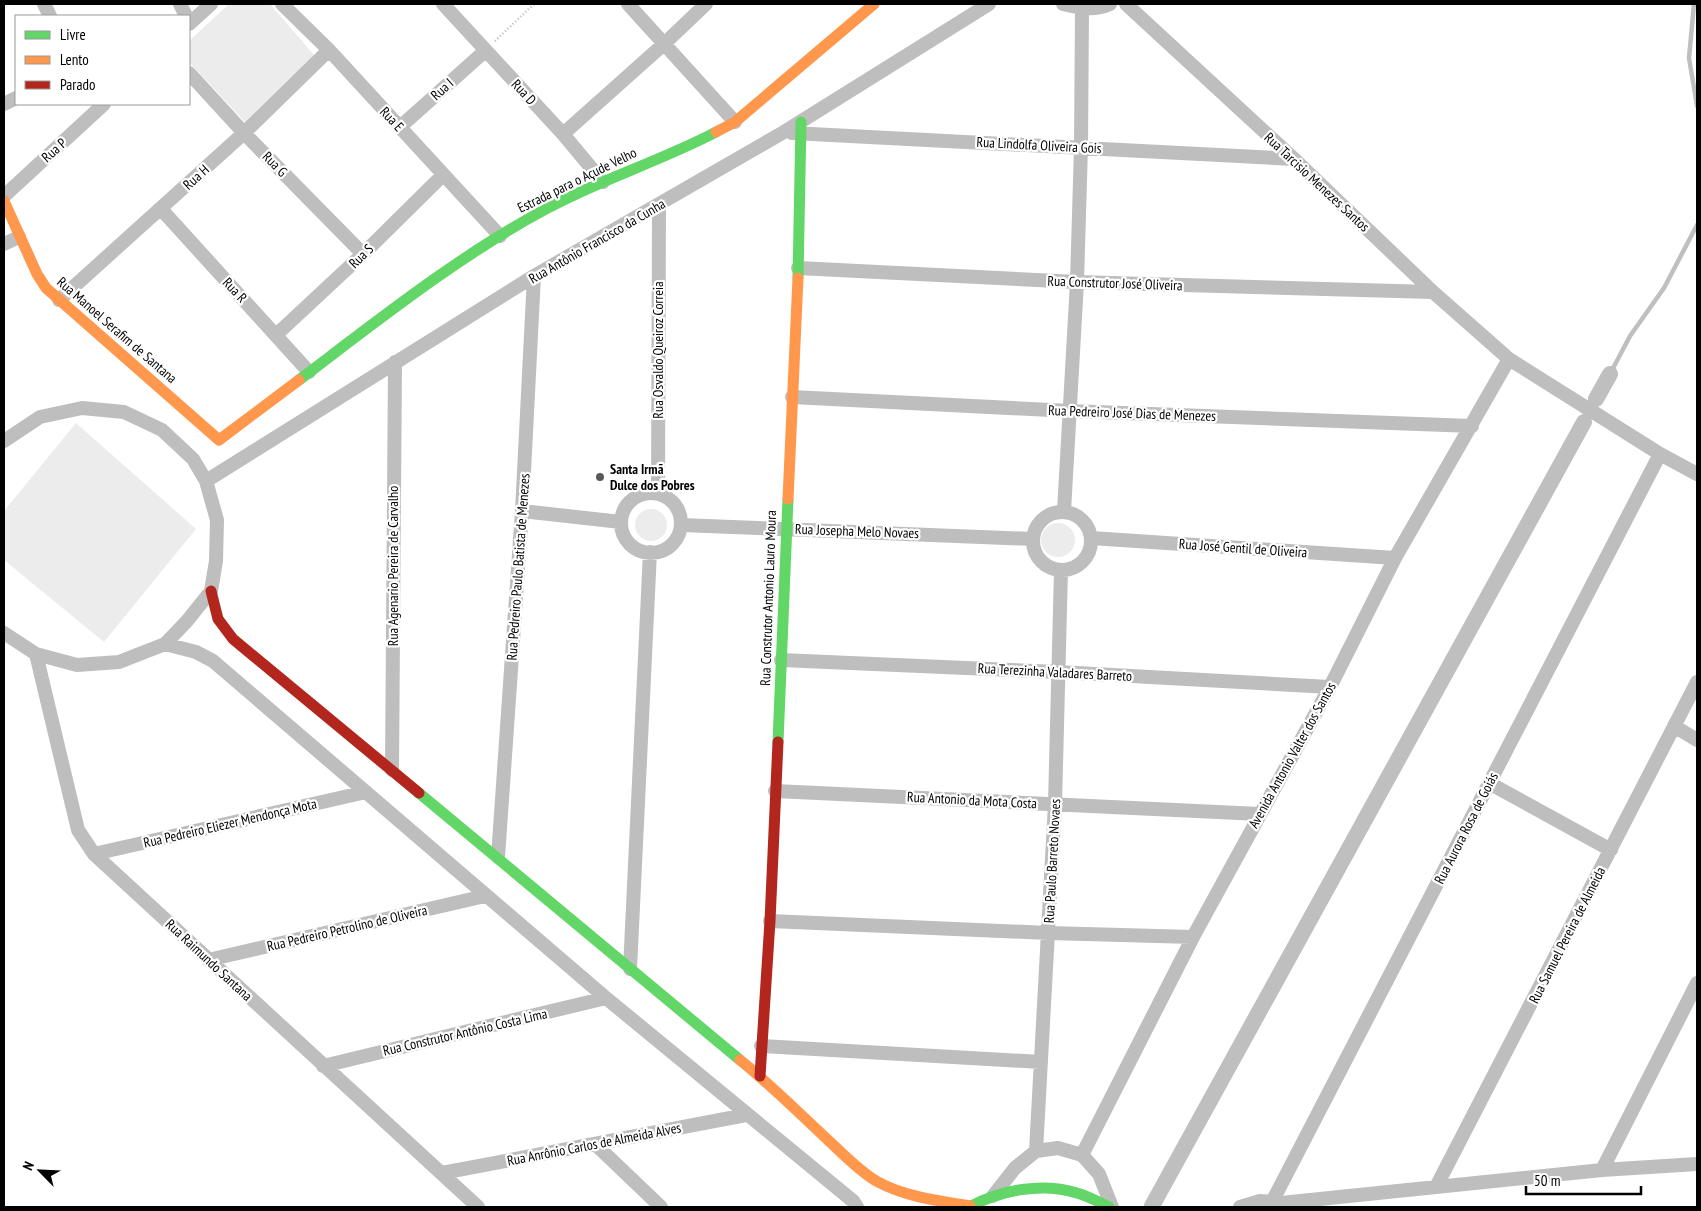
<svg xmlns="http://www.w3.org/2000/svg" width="1701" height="1211" viewBox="0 0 1701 1211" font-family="'PT Sans Narrow',sans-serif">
<rect width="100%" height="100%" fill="#fff"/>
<path fill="#ececec" d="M229 4H270L314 55 245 122 189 62V41Z
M76 423 196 529 104 642 4 560V511Z
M635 525a16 16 0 1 1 32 0a16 16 0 1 1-32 0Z
M1041 540a17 17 0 1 1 34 0a17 17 0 1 1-34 0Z"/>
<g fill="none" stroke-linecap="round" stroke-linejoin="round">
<path stroke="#bfbfbf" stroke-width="4.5" d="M1694 4 1689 58 1697 106
M1610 374 1630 336 1664 288 1697 225"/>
<path stroke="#bfbfbf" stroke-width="16" d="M1596 399 1610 374
M1152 1206 1584 422"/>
<path stroke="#b9b9b9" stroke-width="2.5" stroke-dasharray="1 2.5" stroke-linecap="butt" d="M495 41 534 4"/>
<path stroke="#bebebe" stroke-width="14" d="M44 4 50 16
M180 4 186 16
M282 4 329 50 500 236
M443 4 563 134 603 182
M628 4 735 122
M1063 4C1079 8 1094 11 1110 4
M1126 4 1294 159 1433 292 1509 359 1660 454 1697 474
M189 24 211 4
M189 73 244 133 363 254
M4 104 16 98
M400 127 485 51
M792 133 1294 159
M563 134 665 43 706 4
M4 196 104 104
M161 209 309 372
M4 244 19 237
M798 268 1077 282 1433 292
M59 300 244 133 329 50
M276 335 363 254 443 175
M792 397 1070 411 1472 426
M4 441 40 417 82 408 124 412 162 430 193 459 206 481 217 520 216 561 211 591 187 621 165 644 119 662 77 665 36 654 4 633
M206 481 534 276 784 132 989 4
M621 523a30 30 0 1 1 60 0a30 30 0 1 1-60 0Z
M658 494 659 205
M522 511 621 522
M1064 511 1077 282 1081 147 1082 9
M1033 541a29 29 0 1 1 58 0a29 29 0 1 1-58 0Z
M681 525 1032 539
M1091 538 1395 558
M165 644 196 652 213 661 606 998 853 1201 857 1207
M36 654 78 830 94 854 478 1207
M781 660 1059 672 1330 687
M1674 726 1697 740
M392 770 395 362
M1489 783 1611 850
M775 791 1260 814
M94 854 366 792
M498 857 522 511 534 276
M770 921 1049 933 1193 937
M208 960 485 896
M630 969 650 552
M761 1046 1041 1062
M323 1066 606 998
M595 1144 661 1207
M1036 1151 1055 804 1061 570
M1082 1155 1193 937 1330 687 1395 558 1509 359
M1602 1170 1697 983
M442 1173 746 1115
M1436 1187 1697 682
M993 1196 1015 1168 1036 1151 1058 1148 1082 1155 1099 1174 1112 1207
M1272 1202 1660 454
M1240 1207 1260 1201 1281 1203 1602 1170 1697 1164"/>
<path stroke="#63d668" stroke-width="11" d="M798 278 801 122
M299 380C377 321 460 255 546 209 601 179 661 161 716 132
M778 742 788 499
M419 793 740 1060
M969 1207C1001 1190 1042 1182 1077 1193 1088 1196 1099 1202 1109 1207"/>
<path stroke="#ff974d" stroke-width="11" d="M716 132 735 122 874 4
M4 201 37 274 46 288 219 440 299 380
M788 499 798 278
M740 1060C771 1085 799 1113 828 1140 842 1153 861 1173 878 1182 906 1197 939 1201 970 1206"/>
<path stroke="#b3261e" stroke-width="11" d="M211 591 218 619 233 639 419 793
M760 1076 770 921 778 742"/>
</g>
<circle fill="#595959" stroke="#fff" stroke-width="2" cx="600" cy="477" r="5"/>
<g text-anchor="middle" stroke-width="4.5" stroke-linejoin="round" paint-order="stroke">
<g font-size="14" fill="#000" stroke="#fff">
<text transform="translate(442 89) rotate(-42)" y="5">Rua I</text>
<text transform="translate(524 92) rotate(47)" y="5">Rua D</text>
<text transform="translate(392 119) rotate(47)" y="5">Rua E</text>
<text transform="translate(1039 145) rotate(3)" y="5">Rua Lindolfa Oliveira Gois</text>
<text transform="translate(54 150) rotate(-42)" y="5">Rua P</text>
<text transform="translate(275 164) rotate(45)" y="5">Rua G</text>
<text transform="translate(196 177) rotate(-42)" y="5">Rua H</text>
<text transform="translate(577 180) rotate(-26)" y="5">Estrada para o Açude Velho</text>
<text transform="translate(1317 182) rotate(43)" y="5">Rua Tarcisio Menezes Santos</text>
<text transform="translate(597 241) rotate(-30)" y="5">Rua Antônio Francisco da Cunha</text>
<text transform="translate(361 256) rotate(-44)" y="5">Rua S</text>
<text transform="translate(1115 283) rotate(2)" y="5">Rua Construtor José Oliveira</text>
<text transform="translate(235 290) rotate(47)" y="5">Rua R</text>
<text transform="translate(117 330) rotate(41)" y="5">Rua Manoel Serafim de Santana</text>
<text transform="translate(658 350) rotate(-90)" y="5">Rua Osvaldo Queiroz Correia</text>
<text transform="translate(1132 413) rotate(2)" y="5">Rua Pedreiro José Dias de Menezes</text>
<text transform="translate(857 531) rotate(2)" y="5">Rua Josepha Melo Novaes</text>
<text transform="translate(1243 548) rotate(4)" y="5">Rua José Gentil de Oliveira</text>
<text transform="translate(393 566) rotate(-90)" y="5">Rua Agenario Pereira de Carvalho</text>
<text transform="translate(518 567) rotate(-86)" y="5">Rua Pedreiro Paulo Batista de Menezes</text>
<text transform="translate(768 598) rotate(-88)" y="5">Rua Construtor Antonio Lauro Moura</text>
<text transform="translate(1055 672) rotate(3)" y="5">Rua Terezinha Valadares Barreto</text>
<text transform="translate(1292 755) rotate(-61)" y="5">Avenida Antonio Valter dos Santos</text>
<text transform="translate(972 800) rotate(3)" y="5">Rua Antonio da Mota Costa</text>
<text transform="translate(230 823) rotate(-13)" y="5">Rua Pedreiro Eliezer Mendonça Mota</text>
<text transform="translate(1466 828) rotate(-63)" y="5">Rua Aurora Rosa de Goiás</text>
<text transform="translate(1052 861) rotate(-87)" y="5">Rua Paulo Barreto Novaes</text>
<text transform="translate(347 928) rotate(-13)" y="5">Rua Pedreiro Petrolino de Oliveira</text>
<text transform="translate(1567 935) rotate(-63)" y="5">Rua Samuel Pereira de Almeida</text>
<text transform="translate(209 960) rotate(43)" y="5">Rua Raimundo Santana</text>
<text transform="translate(465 1032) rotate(-13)" y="5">Rua Construtor Antônio Costa Lima</text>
<text transform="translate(594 1144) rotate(-11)" y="5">Rua Anrônio Carlos de Almeida Alves</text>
</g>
<g font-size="14" font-weight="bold" fill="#000" stroke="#fff" text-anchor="start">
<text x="610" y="474">Santa Irmã<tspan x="610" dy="16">Dulce dos Pobres</tspan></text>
</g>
</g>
<rect width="1701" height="1211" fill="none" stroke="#000000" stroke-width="10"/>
<rect x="15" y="15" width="175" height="90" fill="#ffffff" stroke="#999999"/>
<rect x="25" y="31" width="25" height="8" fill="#63d668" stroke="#999999"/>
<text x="60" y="40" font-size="15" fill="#000000">Livre</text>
<rect x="25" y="56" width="25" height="8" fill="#ff974d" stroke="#999999"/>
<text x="60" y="65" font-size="15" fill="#000000">Lento</text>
<rect x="25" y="81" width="25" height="8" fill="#b3261e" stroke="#999999"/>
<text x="60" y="90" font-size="15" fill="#000000">Parado</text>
<g transform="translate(40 1171) rotate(294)" stroke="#ffffff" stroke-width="4" paint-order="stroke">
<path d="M0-4L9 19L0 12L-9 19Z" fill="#000000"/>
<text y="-8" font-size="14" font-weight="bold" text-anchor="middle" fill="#000000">N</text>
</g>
<path d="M1526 1186v8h115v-8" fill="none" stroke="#000000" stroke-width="2.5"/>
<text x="1534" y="1186" font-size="15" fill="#000000" stroke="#ffffff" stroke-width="4" paint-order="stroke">50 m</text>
</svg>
